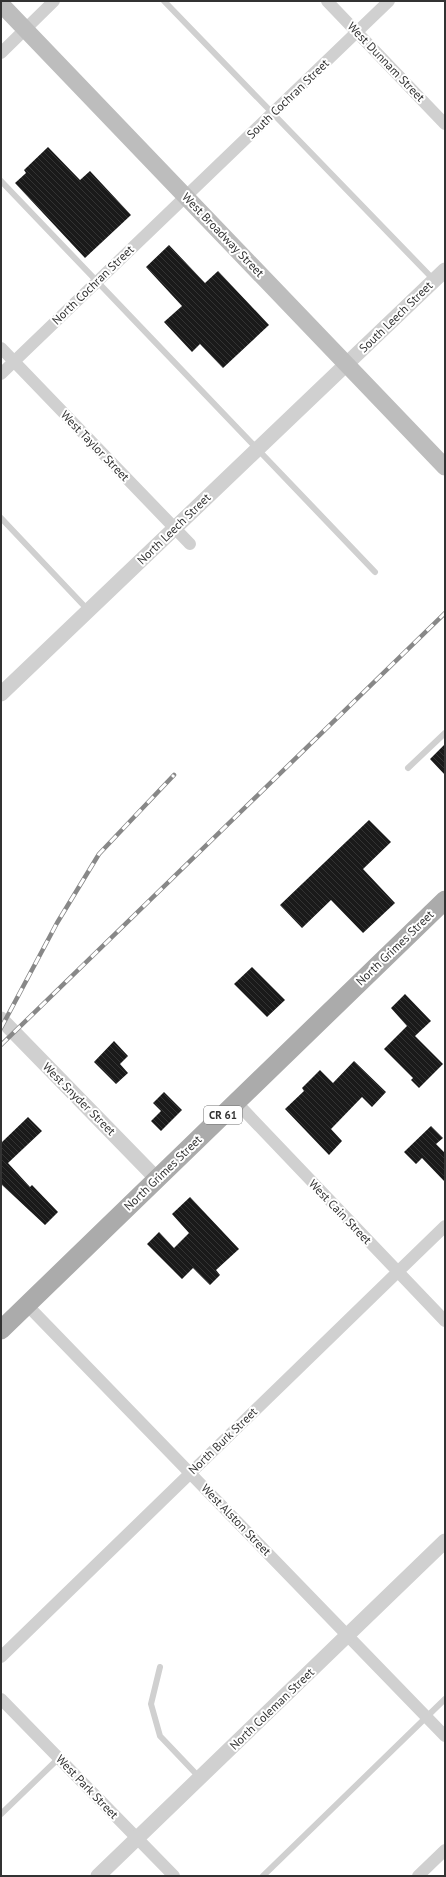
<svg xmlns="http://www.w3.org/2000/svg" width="446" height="1877" viewBox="0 0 446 1877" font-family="'PT Sans',sans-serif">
<defs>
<pattern id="building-back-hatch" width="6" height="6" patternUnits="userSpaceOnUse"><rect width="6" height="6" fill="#1a1a1a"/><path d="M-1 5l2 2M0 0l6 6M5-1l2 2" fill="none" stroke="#333"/></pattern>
</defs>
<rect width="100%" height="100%" fill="#fff"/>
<path fill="url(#building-back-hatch)" d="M48 147 80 180 90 171 131 215 85 258 15 183 26 173 24 170Z
M169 245 205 283 218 271 269 325 223 368 200 344 192 352 164 322 182 306 146 267Z
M445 744V775L430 759Z
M369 820 391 842 363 869 395 903 363 933 331 900 302 928 280 905Z
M252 967 285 1000 267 1017 234 984Z
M405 994 431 1021 415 1036 443 1064 419 1088 411 1080 413 1078 384 1049 407 1026 391 1008Z
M114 1041 128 1056 120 1064 128 1073 116 1084 94 1062Z
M354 1061 386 1092 372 1107 362 1097 331 1129 342 1141 329 1155 285 1109 304 1091 302 1088 320 1070 333 1083Z
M164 1092 182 1110 161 1131 151 1121 161 1111 153 1103Z
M28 1117 42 1131 8 1163 30 1187 32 1185 58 1212 45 1225 1 1184V1143Z
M431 1126 443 1138 436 1144 445 1153V1182L422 1158 416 1164 404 1152Z
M190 1197 239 1249 216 1270 220 1275 210 1285 193 1268 182 1279 147 1244 159 1232 174 1248 189 1233 172 1214Z"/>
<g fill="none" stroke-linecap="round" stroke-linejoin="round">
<path stroke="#d0d0d0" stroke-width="6" d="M164 1 434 280
M1 181 375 572
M1 518 88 610
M408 768 445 733
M160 1667 151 1704 160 1736 200 1778
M1 1814 59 1758
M263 1876 445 1699"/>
<path stroke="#d0d0d0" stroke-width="12" d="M327 1 445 124
M1 53 54 1
M1 348 190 544
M1 374 389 1
M236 1102 445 1321
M27 1305 445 1736
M1 1657 445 1226
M1 1699 174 1876
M418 1876 445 1850"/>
<path stroke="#d0d0d0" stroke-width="15" d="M1 694 445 270
M1 1019 157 1179
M98 1876 445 1541"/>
<path stroke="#bdbdbd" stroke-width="17" d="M1 4 445 467"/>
<path stroke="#ababab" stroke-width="19" d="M1 1330 445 900"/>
<g stroke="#888" stroke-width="4.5">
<path id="rail" d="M1 1028 57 923 99 854 174 775
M1 1045 445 613"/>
</g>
<use href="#rail" stroke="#fff" stroke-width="3" stroke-dasharray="9" stroke-linecap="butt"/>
</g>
<g text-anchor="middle" stroke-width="4" stroke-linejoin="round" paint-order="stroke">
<rect fill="#fff" stroke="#707070" stroke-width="1" x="204" y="1106" width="38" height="18" rx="3"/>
<g font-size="11" font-weight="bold" fill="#333">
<text x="223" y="1119">CR 61</text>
</g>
<g font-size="12" fill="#333" stroke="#fff">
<text transform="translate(386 62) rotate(46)" y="4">West Dunnam Street</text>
<text transform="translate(288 99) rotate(-44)" y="4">South Cochran Street</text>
<text transform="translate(223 235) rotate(46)" y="4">West Broadway Street</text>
<text transform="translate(93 285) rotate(-44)" y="4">North Cochran Street</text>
<text transform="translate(396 317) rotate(-44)" y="4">South Leech Street</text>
<text transform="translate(95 446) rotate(46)" y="4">West Taylor Street</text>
<text transform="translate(174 529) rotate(-44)" y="4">North Leech Street</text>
<text transform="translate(395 948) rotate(-44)" y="4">North Grimes Street</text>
<text transform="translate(79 1099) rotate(45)" y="4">West Snyder Street</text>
<text transform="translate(163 1173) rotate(-44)" y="4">North Grimes Street</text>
<text transform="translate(340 1212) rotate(46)" y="4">West Cain Street</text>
<text transform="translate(223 1441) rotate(-44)" y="4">North Burk Street</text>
<text transform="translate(236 1520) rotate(46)" y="4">West Alston Street</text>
<text transform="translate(272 1709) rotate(-44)" y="4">North Coleman Street</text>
<text transform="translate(87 1787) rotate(46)" y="4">West Park Street</text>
</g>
</g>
<rect width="446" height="1877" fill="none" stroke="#333333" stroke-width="4"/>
</svg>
